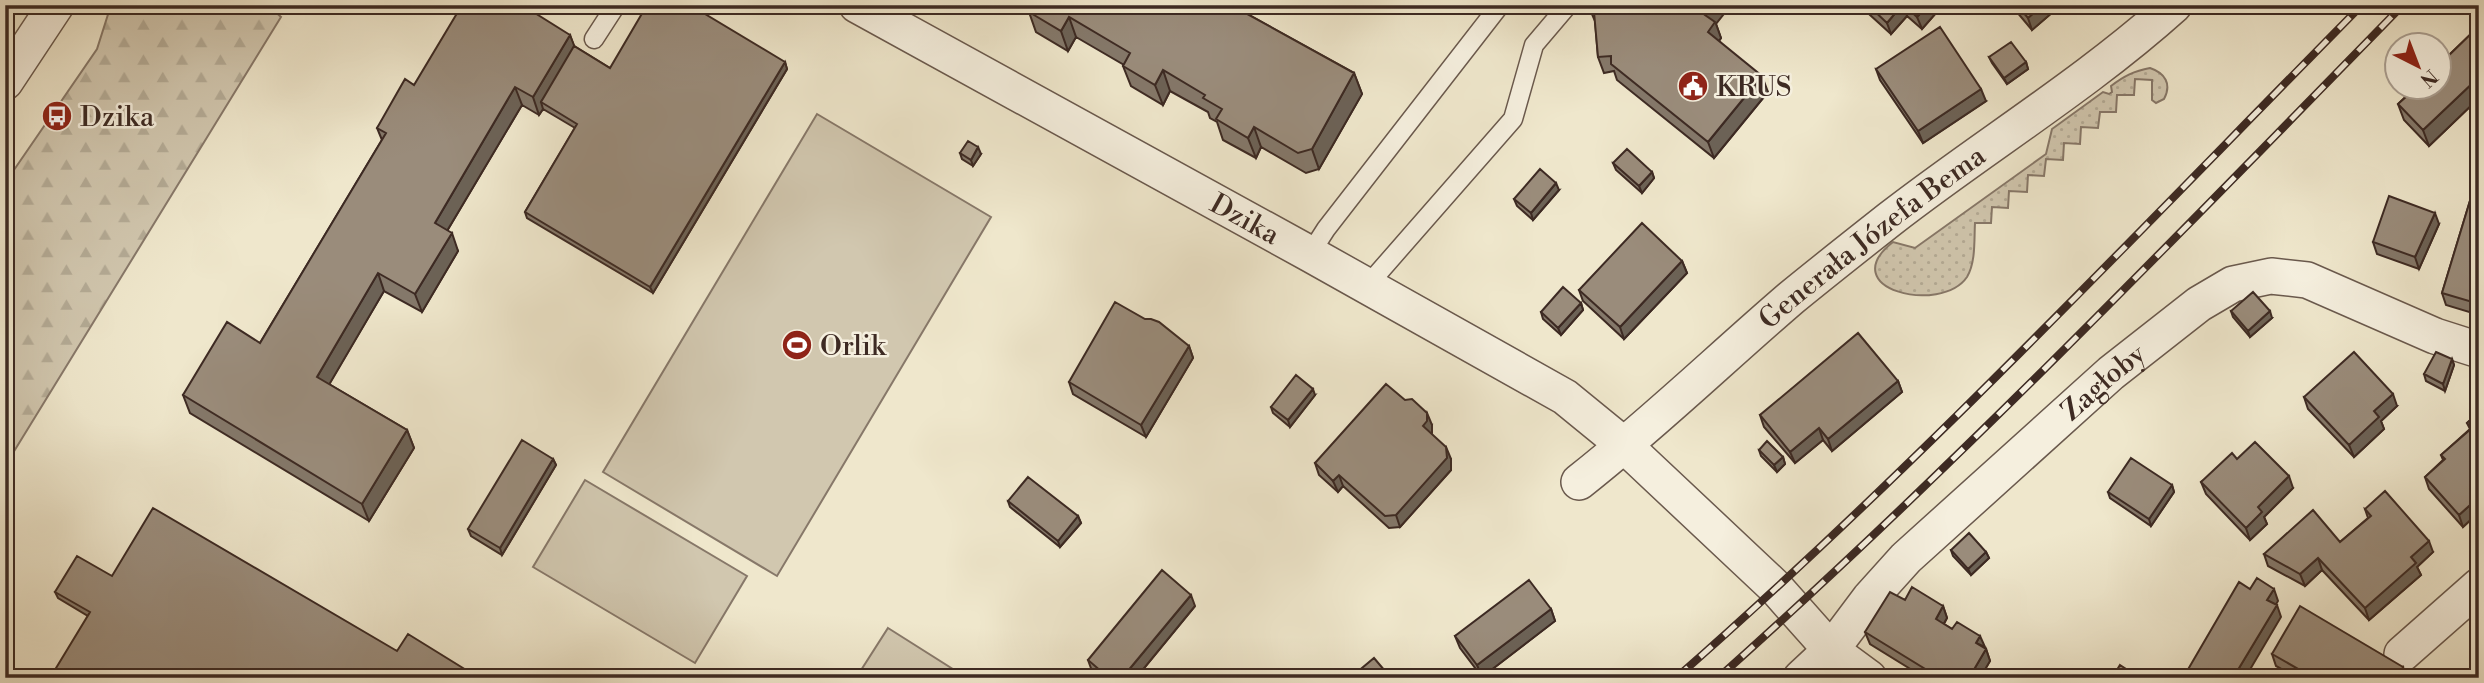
<svg xmlns="http://www.w3.org/2000/svg" width="2484" height="683" viewBox="0 0 2484 683" font-family="'Libre Bodoni',serif">
<defs>
<pattern id="grass-dots" width="8" height="8" patternUnits="userSpaceOnUse" patternTransform="scale(1.75)"><rect width="8" height="8" fill="#d1c7af"/><path d="M2 2h.1M6 6h.1" fill="none" stroke="#b4ab96" stroke-width="1.8" stroke-linecap="round"/></pattern>
<pattern id="forest-firs" width="22" height="20" patternUnits="userSpaceOnUse" patternTransform="scale(1.75)"><rect width="22" height="20" fill="#d1c7af"/><path d="M5 1l3.5 6h-7zM16 11l3.5 6h-7z" fill="#b4ab96"/></pattern>
</defs>
<rect width="100%" height="100%" fill="#efe7cc"/>
<filter id="stains"><feTurbulence type="fractalNoise" baseFrequency=".00286" numOctaves="4"/><feColorMatrix values="0 0 0 0 .2 0 0 0 0 .09 0 0 0 0 .02 0 0 0 .5 -.17"/></filter>
<radialGradient id="worn" r=".72"><stop offset=".6" stop-color="#630" stop-opacity="0"/><stop offset="1" stop-color="#630" stop-opacity=".3"/></radialGradient>
<path fill="url(#grass-dots)" stroke="#877869" stroke-width="2" d="M2150 68C2165 73 2172 84 2164 99L2156 103 2152 100V80L2135 79 2134 95H2117L2116 112H2100L2098 128 2081 127 2080 144 2064 143 2063 160 2046 159 2044 176 2028 175 2027 192 2009 191 2008 208 1992 207 1991 223H1975C1974 239 1976 262 1967 277 1941 315 1833 289 1893 242L1915 248 2046 154 2052 129 2103 92 2109 94 2112 92 2111 86C2124 76 2134 71 2150 68Z"/>
<path fill="url(#forest-firs)" stroke="#877869" stroke-width="2" d="M111 5H268L281 17 5 466V183L97 49Z"/>
<path fill="#d1c7af" stroke="#877869" stroke-width="2" d="M817 114 991 217 777 576 603 472Z
M585 480 747 576 695 663 533 567Z
M888 628 967 678H856Z"/>
<g fill="none" stroke-linecap="round" stroke-linejoin="round">
<g stroke="#6a594d" stroke-width="21">
<path id="service" d="M594 39 616 5
M1310 254 1326 229 1500 5
M1366 287 1513 119 1534 45 1568 5"/>
</g>
<g stroke="#6a594d" stroke-width="38">
<g id="minor">
<path id="s1" d="M857 5 1310 254 1565 397 1625 446 1776 588 1831 650 1869 678"/>
<path d="M5 82 56 5"/>
<path id="s2" d="M1579 482C1653 424 1720 359 1791 298 1824 271 1857 245 1890 219 1984 146 2085 85 2174 5"/>
<path d="M2402 654 2479 586"/>
<path id="s3" d="M1801 678 1831 650 1870 598 1906 558 2111 373 2199 304 2233 284 2271 276 2307 280 2435 336 2479 350"/>
</g>
</g>
<use href="#service" stroke="#f5efde" stroke-width="18"/>
<use href="#minor" stroke="#f5efde" stroke-width="35"/>
<g stroke="#3d2a23" stroke-width="8">
<path id="rail" d="M1676 678C1917 467 2137 233 2362 5
M1718 678C1957 465 2179 234 2403 5"/>
</g>
<use href="#rail" stroke="#f5efde" stroke-width="5" stroke-dasharray="16" stroke-linecap="butt"/>
</g>
<path fill="#84786a" stroke="#3d2a23" stroke-width="2" d="M1021 5H1231L1354 73 1362 94 1319 169 1306 173 1261 147 1256 158 1223 140 1217 122 1210 118 1208 112 1170 91 1163 105 1131 86 1123 66 1124 65 1076 37 1068 51 1036 32 1029 12 1030 10Z
M1859 5H1943L1922 29 1907 16 1891 34Z
M2011 5H2061L2032 30Z
M1591 12 1716 24 1721 38 1719 41 1768 92 1714 158 1617 80 1614 71 1604 73 1598 57 1595 21Z
M2479 26V98L2429 146 2404 120 2398 104Z
M570 35 574 46 610 68 785 62 787 69 653 293 527 218 525 212 575 128 543 109 539 115 522 105 447 231 458 251 422 312 384 291 329 384 407 430 414 448 369 521 190 413 183 395 260 343 382 140 377 128 414 85Z
M1989 57 2026 62 2028 69 2007 84 1992 63Z
M1876 69 1986 101 1923 143 1880 80Z
M960 153 981 154 973 166 962 159Z
M1613 163 1652 172 1654 178 1642 193 1616 170Z
M2479 171V315L2446 305 2442 293Z
M1559 190 1533 220 1517 206 1514 199Z
M2439 224 2419 269 2377 254 2373 242Z
M1682 261 1687 273 1624 339 1583 301 1579 290Z
M1581 303 1583 310 1561 335 1543 319 1541 312Z
M2231 311 2272 318 2250 337 2233 317Z
M1189 346 1193 358 1146 437 1073 394 1069 382Z
M2452 359 2454 365 2445 391 2426 381 2424 374Z
M1898 381 1902 392 1832 451 1823 440 1795 463 1764 427 1760 415Z
M1315 395 1290 427 1273 413 1271 407Z
M2304 397 2397 406 2381 421 2384 429 2354 457 2308 409Z
M2479 412V512L2463 527 2429 489 2425 477 2443 460 2441 455 2470 429 2467 423Z
M1432 425 1431 434 1451 459V470L1400 527 1389 528 1343 486 1338 492 1319 475 1315 463Z
M1759 450 1783 457 1785 464 1777 472 1761 456Z
M553 459 556 465 502 555 471 536 468 529Z
M2237 459 2293 488 2264 517 2267 524 2250 540 2206 494 2201 482Z
M2172 485 2174 492 2151 526 2110 498 2108 492Z
M1008 501 1078 516 1081 523 1060 547 1010 507Z
M2365 509 2433 552 2417 567 2421 575 2369 620 2322 570 2305 586 2268 566 2264 554 2340 542 2368 518Z
M1951 550 1986 552 1989 558 1971 575 1953 556Z
M112 576 397 651 88 616 58 598 55 592Z
M1905 600 1943 606 1947 618 1944 624 1986 649 1990 661 1980 678H1925L1870 644 1865 632Z
M1195 606 1136 678H1099L1092 671 1088 660Z
M1551 609 1555 621 1482 677 1460 648 1455 636Z
M2272 654 2407 678H2298L2276 666Z"/>
<path fill="#6c6256" stroke="#3d2a23" stroke-width="2" d="M1713 5H1731L1716 24 1721 38 1714 47 1708 32 1705 15Z
M1902 5H1903L1907 16 1891 34 1887 23Z
M1928 5H1943L1922 29 1917 17Z
M2043 5H2061L2032 30 2028 18Z
M1069 17 1076 37 1068 51 1061 31Z
M570 35 577 53 541 102 543 109 539 115 533 97Z
M785 62 787 69 653 293 650 287Z
M2026 62 2028 69 2007 84 2004 78Z
M1163 70 1170 91 1163 105 1155 85Z
M1354 73 1362 94 1319 169 1312 149Z
M1762 76 1768 92 1714 158 1708 142Z
M2479 77V98L2429 146 2423 130Z
M515 87 522 105 441 241 435 223Z
M1981 89 1986 101 1923 143 1918 131Z
M1254 127 1261 147 1256 158 1248 138Z
M978 147 981 154 973 166 971 160Z
M1652 172 1654 178 1642 193 1639 186Z
M1556 183 1559 190 1533 220 1531 213Z
M2435 213 2439 224 2419 269 2415 257Z
M452 233 458 251 422 312 415 294Z
M1682 261 1687 273 1624 339 1620 327Z
M378 273 384 291 323 395 317 377Z
M1581 303 1583 310 1561 335 1558 328Z
M2270 311 2272 318 2250 337 2248 331Z
M1189 346 1193 358 1146 437 1141 425Z
M2452 359 2454 365 2445 391 2443 384Z
M1898 381 1902 392 1832 451 1828 439Z
M1313 389 1315 395 1290 427 1288 420Z
M2393 394 2397 406 2381 421 2384 429 2354 457 2349 445 2374 411Z
M1427 413 1432 425V433L1427 438 1423 426Z
M1819 428 1823 440 1795 463 1790 452Z
M407 430 414 448 369 521 362 504Z
M1446 447 1451 459V470L1400 527 1396 515Z
M1783 457 1785 464 1777 472 1774 465Z
M553 459 556 465 502 555 500 548Z
M1339 475 1343 486 1338 492 1333 481Z
M2289 476 2293 488 2264 517 2267 524 2250 540 2246 528 2258 507Z
M2172 485 2174 492 2151 526 2149 519Z
M2479 497V512L2463 527 2459 515Z
M1078 516 1081 523 1060 547 1058 541Z
M2429 541 2433 552 2417 567 2421 575 2369 620 2365 608 2411 557Z
M1986 552 1989 558 1971 575 1968 569Z
M2318 558 2322 570 2305 586 2300 574Z
M2274 589 2278 601 2272 611 2267 600Z
M1191 595 1195 606 1136 678H1122Z
M2277 605 2281 617 2245 678H2233Z
M1943 606 1947 618 1940 630 1936 619Z
M1551 609 1555 621 1482 677 1477 665Z
M1980 636 1985 647 1976 643Z
M1986 649 1990 661 1980 678H1969Z
M2403 667 2407 678H2396Z"/>
<path fill="#9a8c7b" stroke="#3d2a23" stroke-width="2" d="M462 5H522L570 35 533 97 515 87 435 223 452 233 415 294 378 273 317 377 407 430 362 504 183 395 227 322 260 343 386 133 377 128 405 79 414 85Z
M647 5H690L785 62 650 287 525 212 577 124 541 102 574 46 610 68Z
M1033 5H1231L1354 73 1312 149 1298 153 1254 127 1248 138 1216 119 1222 109 1203 98 1205 95 1163 70 1155 85 1123 66 1130 53 1069 17 1061 31 1029 12Z
M1591 5H1713L1705 15 1715 22 1708 32 1762 76 1708 142 1611 64V56L1598 57 1594 12H1591Z
M1868 5H1902L1887 23Z
M1904 5H1928L1917 17Z
M2017 5H2043L2028 18Z
M2479 26V77L2423 130 2398 104 2416 88H2439V65Z
M1940 27 1981 89 1918 131 1876 69Z
M2011 42 2026 62 2004 78 1989 57Z
M968 141 978 147 971 160 960 153Z
M1627 149 1652 172 1639 186 1613 163Z
M1540 169 1556 183 1531 213 1514 199Z
M2479 171V304L2442 293Z
M2389 196 2435 213 2415 257 2373 242Z
M1642 223 1682 261 1620 327 1579 290Z
M1563 287 1581 303 1558 328 1541 312Z
M2253 292 2270 311 2248 331 2231 311Z
M1115 302 1145 319H1151L1159 322 1189 346 1141 425 1069 382Z
M1858 333 1898 381 1828 439 1819 428 1790 452 1760 415Z
M2354 352 2393 394 2374 411 2379 417 2349 445 2304 397Z
M2436 352 2452 359 2443 384 2424 374Z
M1296 375 1313 389 1288 420 1271 407Z
M1386 384 1405 400 1412 399 1427 413V421L1423 426 1446 447 1447 458 1396 515 1385 516 1339 475 1333 481 1315 463Z
M2479 412V497L2459 515 2425 477 2445 459 2441 455 2472 428 2467 423Z
M522 440 553 459 500 548 468 529Z
M1767 441 1783 457 1774 465 1759 450Z
M2255 442 2289 476 2258 507 2262 512 2246 528 2201 482 2232 453 2237 459Z
M2131 458 2172 485 2149 519 2108 492Z
M1028 477 1078 516 1058 541 1008 501Z
M2385 491 2429 541 2411 557 2416 563 2365 608 2318 558 2300 574 2264 554 2313 510 2340 542 2371 516 2365 509Z
M153 508 397 651 408 634 479 678H50L90 612 55 592 77 556 112 576Z
M1969 533 1986 552 1968 569 1951 550Z
M1162 570 1191 595 1122 678H1109L1088 660Z
M2257 578 2274 589 2267 600 2277 605 2233 678H2183L2239 582 2250 589Z
M1529 580 1551 609 1477 665 1455 636Z
M1912 587 1943 606 1936 619 1952 629 1957 622 1980 636 1976 643 1986 649 1969 678H1940L1865 632 1890 592 1905 600Z
M2300 606 2403 667 2396 678H2314L2272 654Z
M1374 658 1391 678H1350Z
M2120 665 2140 678H2112Z"/>
<defs>
<g id="civic-disc" transform="scale(1.575)"><circle r="9.5" fill="#8f2418" stroke="#f5efde"/><path d="M-.6-6.5H3V-4.5H.6V-3L4-1V1h2V6H-6V1h2V-1L-.6-3ZM-1.2 2.5V6h2.4V2.5Z" fill="#fff"/></g>
<g id="bus-disc" transform="scale(1.575)"><circle r="9.5" fill="#8f2418" stroke="#f5efde"/><path d="M-5-6H5V4H4V6H2V4H-2V6H-4V4H-5ZM-3.5-4V0h7V-4ZM-3.5 1.2v1.5H-2V1.2ZM2 1.2v1.5H3.5V1.2Z" fill="#fff"/></g>
<g id="stadium-disc" transform="scale(1.575)"><circle r="9.5" fill="#8f2418" stroke="#f5efde"/><path d="M0-5a6.5 5 0 1 0 0 10a6.5 5 0 1 0 0-10ZM-3.5-1.8h7v3.6h-7Z" fill="#fff"/></g>
</defs>
<g fill-rule="evenodd">
<use href="#civic-disc" x="1693" y="86"/>
<use href="#bus-disc" x="57" y="116"/>
<use href="#stadium-disc" x="797" y="345"/>
</g>
<g text-anchor="middle" stroke-width="5" stroke-linejoin="round" paint-order="stroke">
<g font-size="28" fill="#3d2a23" stroke="#f5efde" text-anchor="start">
<text x="1716" y="96">KRUS</text>
<text x="80" y="126">Dzika</text>
<text x="820" y="355">Orlik</text>
</g>
<g font-size="28" fill="#3d2a23" stroke="#f5efde">
<text dy="10" stroke="none"><textPath href="#s1" startOffset="443">Dzika</textPath></text>
<text dy="10" stroke="none"><textPath href="#s2" startOffset="382">Generała Józefa Bema</textPath></text>
<text dy="10" stroke="none"><textPath href="#s3" startOffset="424">Zagłoby</textPath></text>
</g>
</g>
<rect width="2484" height="683" fill="none" stroke="#efe7cc" stroke-width="28"/>
<rect x="7" y="7" width="2470" height="669" fill="none" stroke="#3d2a23" stroke-width="3.5"/>
<rect x="14" y="14" width="2456" height="655" fill="none" stroke="#3d2a23" stroke-width="2"/>
<g transform="translate(2418 66) rotate(138)"><circle r="33" fill="#f5efde" stroke="#aba093" stroke-width="2"/>
<path d="M0-5L12 26L0 18L-12 26Z" fill="#8f2418"/>
<text y="-10" font-size="19" font-weight="bold" text-anchor="middle" fill="#3d2a23">N</text>
</g>
<rect width="100%" height="100%" filter="url(#stains)"/>
<rect width="100%" height="100%" fill="url(#worn)"/>
</svg>
